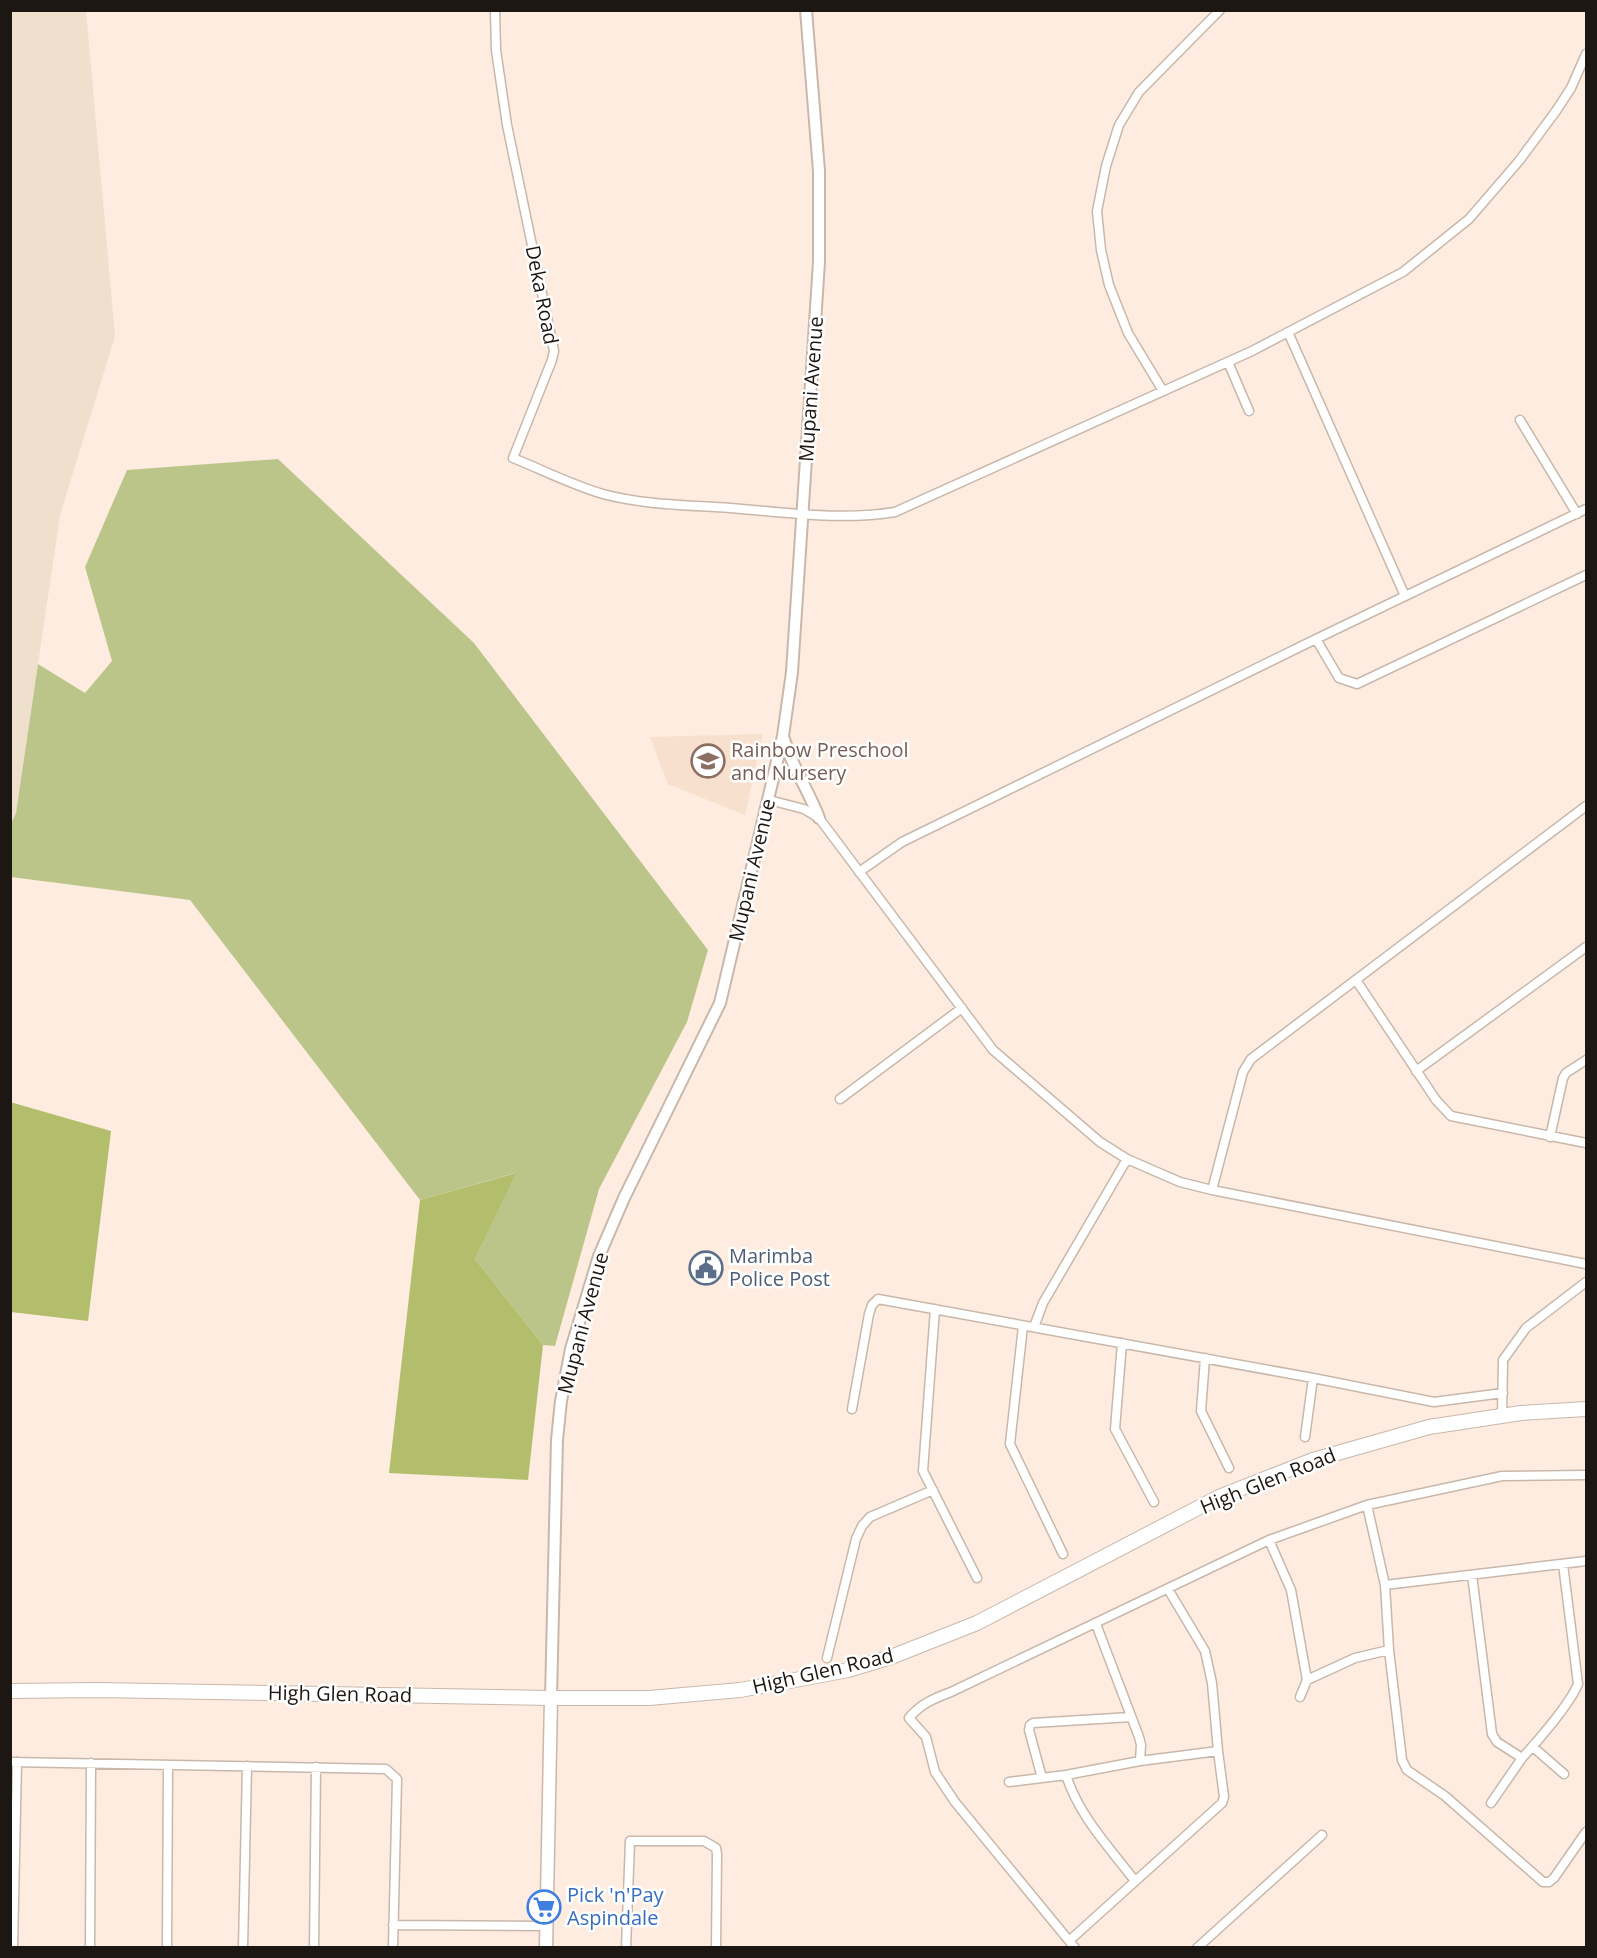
<svg xmlns="http://www.w3.org/2000/svg" width="1597" height="1958" viewBox="0 0 1597 1958" font-family="'Open Sans',sans-serif">
<rect width="100%" height="100%" fill="#fdecdf"/>
<path fill="#eee0cc" d="M11 11H86L115 336 60 515 16 813 11 824Z"/>
<path fill="#f7e0cd" d="M763 734 745 815 668 784 650 737Z"/>
<path fill="#bcc589" d="M278 459 474 643 708 950 687 1022 599 1189 555 1346 543 1345 475 1259 515 1173 420 1200 190 900 11 877V824L16 813 38 664 85 693 112 661 85 567 127 470Z"/>
<path fill="#b2be6c" d="M10 1102 111 1131 88 1321 11 1312Z
M516 1173 475 1259 543 1345 528 1480 389 1473 420 1200Z"/>
<g fill="none" stroke-linecap="round" stroke-linejoin="round">
<g stroke="#c8b8ab" stroke-width="11">
<path id="minor" d="M495 10 496 50 507 125 554 351 552 360 513 458C543 470 572 485 603 494 644 505 688 505 730 508 784 512 841 521 895 512L1252 351 1403 272 1469 219 1519 161 1556 111 1571 88 1586 54
M1288 332 1405 596
M1228 362 1249 411
M1163 391 1128 333 1109 285 1101 250 1097 211 1106 166 1119 125 1139 92 1220 10
M1520 420 1577 514
M1316 639 1339 678 1357 684 1586 575
M769 800 804 809 819 818 993 1050 1100 1142 1127 1159 1180 1182 1212 1190 1586 1264
M859 872 902 842 1316 639 1586 509
M1356 980 1436 1100 1451 1116 1586 1143
M1416 1071 1586 947
M840 1099 962 1008
M1550 1137 1563 1078 1566 1073 1586 1060
M1212 1190 1243 1072 1251 1059 1586 806
M935 1309 923 1471 977 1578
M1023 1326 1010 1444 1063 1554
M1034 1327 1043 1303 1127 1159
M1122 1343 1115 1429 1154 1502
M1205 1358 1201 1411 1229 1468
M852 1409 869 1314 872 1305 878 1299 1313 1378 1434 1402 1503 1393
M1502 1416 1503 1360 1526 1328 1586 1282
M1305 1437 1313 1378
M1367 1505 1385 1585 1389 1650 1402 1760 1407 1770 1445 1796 1543 1882H1549L1554 1878 1586 1832
M1269 1540 1291 1590 1307 1680 1300 1697
M1472 1575 1492 1734 1497 1742 1522 1758C1537 1742 1570 1704 1578 1684L1563 1564
M1385 1585 1586 1561
M1168 1589 1205 1651 1212 1683 1218 1751
M1096 1624 1139 1737 1141 1745 1140 1761
M827 1658 856 1539 862 1526 870 1517 933 1490
M1307 1680 1355 1658 1389 1650
M1533 1747 1564 1774
M10 1762 386 1769 397 1779 393 1948
M1066 1775C1079 1816 1109 1847 1135 1881
M1042 1778 1029 1730 1030 1725 1033 1723 1131 1717
M1009 1782 1066 1775 1140 1761 1218 1751 1224 1797 1222 1803 1070 1940
M1491 1803 1522 1758
M393 1925 546 1926
M13 1948 17 1762
M90 1948 91 1763
M167 1948 168 1765
M243 1948 247 1766
M314 1948 316 1767
M626 1948 630 1841H704L716 1848 717 1854 716 1948
M1075 1948 955 1802 935 1772 926 1737 909 1718C920 1704 935 1698 951 1692L1269 1540 1367 1505 1502 1476 1586 1475
M1197 1948 1322 1835"/>
</g>
<g stroke="#c8b8ab" stroke-width="14">
<path id="tertiary" d="M784 739C792 767 809 791 819 818
M551 1698 557 1440 561 1401 571 1349 599 1256 624 1198 720 1003 783 736 792 672 819 262V171L806 10"/>
</g>
<g stroke="#c8b8ab" stroke-width="15">
<path id="secondary" d="M546 1948 551 1698"/>
</g>
<g stroke="#c8b8ab" stroke-width="16">
<path id="primary" d="M10 1691 97 1690 551 1698H649L740 1690 795 1680 848 1670 891 1657 977 1623 1219 1497 1313 1460 1429 1427 1521 1413 1586 1409"/>
</g>
<use href="#minor" stroke="#fff" stroke-width="8"/>
<use href="#tertiary" stroke="#fff" stroke-width="10"/>
<use href="#secondary" stroke="#fff" stroke-width="12"/>
<use href="#primary" stroke="#fff" stroke-width="14"/>
</g>
<defs>
<g id="school-ring" transform="scale(1.725)"><circle r="9.5" fill="#fff" stroke="#8d6e63" stroke-width="1.5"/><path d="M0-5L7-2L0 1L-7-2ZM-4 1L0 2.5L4 1V4Q0 6-4 4Z" fill="#8d6e63"/></g>
<g id="civic-ring" transform="scale(1.725)"><circle r="9.5" fill="#fff" stroke="#5c6f8a" stroke-width="1.5"/><path d="M-.6-6.5H3V-4.5H.6V-3L4-1V1h2V6H-6V1h2V-1L-.6-3ZM-1.2 2.5V6h2.4V2.5Z" fill="#5c6f8a"/></g>
<g id="supermarket-ring" transform="scale(1.725)"><circle r="9.5" fill="#fff" stroke="#3f7fe0" stroke-width="1.5"/><path d="M-6-5.5h2.5l.6 2H6L4.5 2H-2.5L-4.4-4H-6ZM-1.5 3.2a1.3 1.3 0 1 0 .1 0ZM3 3.2a1.3 1.3 0 1 0 .1 0Z" fill="#3f7fe0"/></g>
</defs>
<g fill-rule="evenodd">
<use href="#school-ring" x="708" y="761"/>
<use href="#civic-ring" x="706" y="1268"/>
<use href="#supermarket-ring" x="544" y="1907"/>
</g>
<g text-anchor="middle" stroke-width="5" stroke-linejoin="round" paint-order="stroke">
<g font-size="20" fill="#1d1713" stroke="#fff">
<text transform="translate(542 295) rotate(79)" y="7">Deka Road</text>
<text transform="translate(811 389) rotate(-86)" y="7">Mupani Avenue</text>
<text transform="translate(752 870) rotate(-77)" y="7">Mupani Avenue</text>
<text transform="translate(583 1323) rotate(-75)" y="7">Mupani Avenue</text>
<text transform="translate(1268 1481) rotate(-22)" y="7">High Glen Road</text>
<text transform="translate(823 1671) rotate(-13)" y="7">High Glen Road</text>
<text transform="translate(340 1694) rotate(1)" y="7">High Glen Road</text>
</g>
<g font-size="20" fill="#785e54" stroke="#fff" text-anchor="start">
<text x="731" y="757">Rainbow Preschool<tspan x="731" dy="23">and Nursery</tspan></text>
</g>
<g font-size="20" fill="#4e5e75" stroke="#fff" text-anchor="start">
<text x="729" y="1263">Marimba<tspan x="729" dy="23">Police Post</tspan></text>
</g>
<g font-size="20" fill="#366cbe" stroke="#fff" text-anchor="start">
<text x="567" y="1902">Pick 'n'Pay<tspan x="567" dy="23">Aspindale</tspan></text>
</g>
</g>
<rect width="1597" height="1958" fill="none" stroke="#1d1713" stroke-width="24"/>
</svg>
